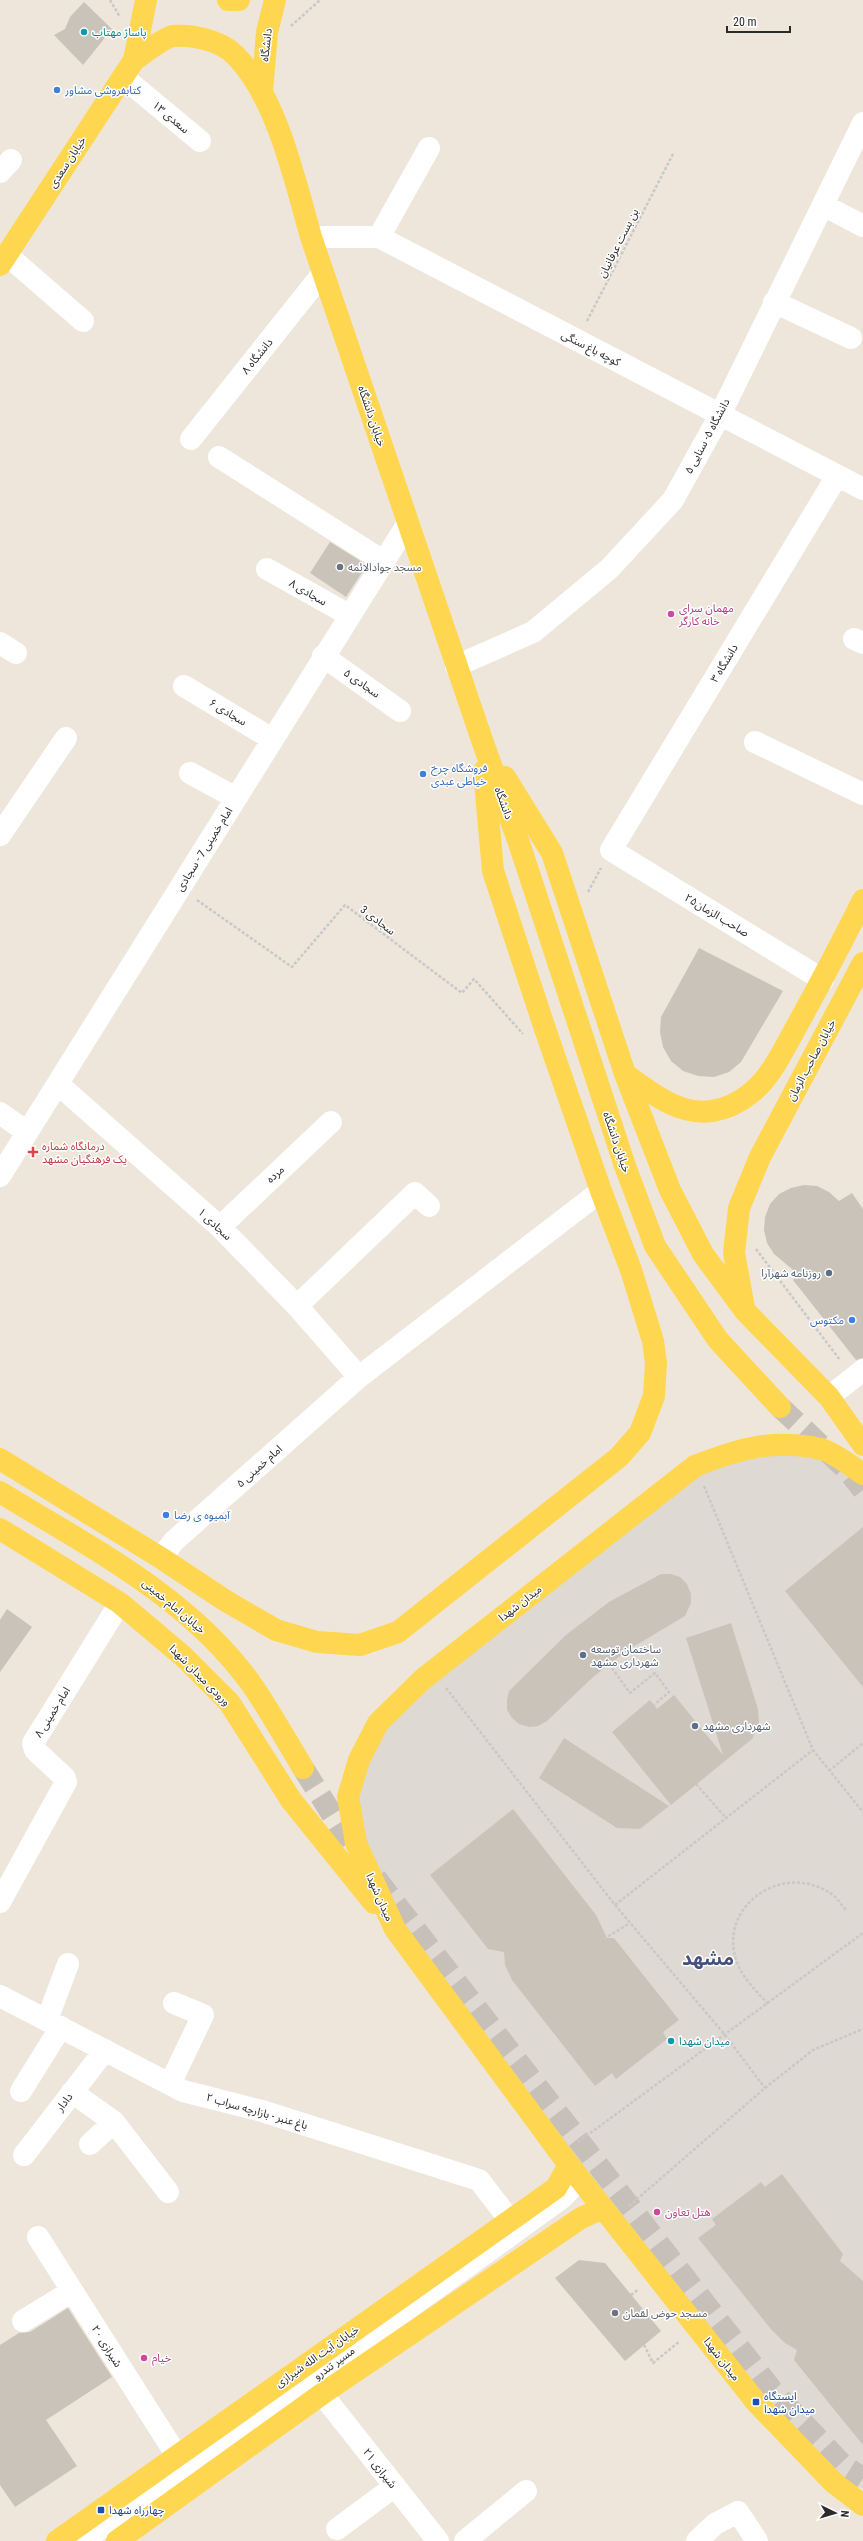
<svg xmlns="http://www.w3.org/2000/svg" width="863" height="2541" viewBox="0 0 863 2541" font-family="'Roboto Condensed','Noto Sans Arabic',sans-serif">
<rect width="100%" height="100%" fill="#eee6db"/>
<path fill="#ded9d2" d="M772 1444 863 1474V2488L834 2483 395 1929 356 1843 359 1760 378 1723 695 1466Z"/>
<path fill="#c9c3ba" d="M84 2 112 29 83 65 54 35 65 29 70 17Z
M330 542 367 565 346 597 310 573Z
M699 948 783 991 741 1062 729 1072 714 1077 698 1076 683 1071 671 1061 663 1047 660 1032 661 1017Z
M804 1185 817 1186 829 1192 839 1201 852 1193 863 1209V1358L856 1360 793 1280 798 1274 774 1254 767 1243 764 1230 765 1217 770 1204 779 1194 791 1188Z
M863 1527V1687L785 1591Z
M661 1574H671L680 1577 687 1584 691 1594V1603L685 1616 633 1647 609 1664 591 1679 547 1721 538 1726 529 1727 519 1724 512 1718 507 1710V1700L509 1691 566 1635 609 1602Z
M7 1609 32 1627 0 1672V1620Z
M731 1623 758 1709 759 1724 752 1739 671 1805 612 1732 650 1700 657 1709 674 1695 723 1755 686 1638Z
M564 1738 669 1806 640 1829 617 1828 539 1778Z
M513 1809 596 1915 607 1938H614L679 2020 663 2032 667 2039 616 2079 612 2073 595 2086 512 1980 505 1965 504 1952 488 1949 430 1875Z
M782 2174 843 2254 840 2261 863 2281V2445L794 2360 797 2350 785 2343 770 2328 698 2238 716 2225 712 2219 761 2182 765 2187Z
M579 2260 605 2263 661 2331 625 2361 555 2278Z
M68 2308 112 2377 46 2420 77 2466 15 2507 0 2485V2345L19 2333 30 2332Z"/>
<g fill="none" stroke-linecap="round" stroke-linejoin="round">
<path stroke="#c7c0b8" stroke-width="22" stroke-dasharray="22 11" stroke-linecap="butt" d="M780 1407 849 1472 863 1490
M303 1768 357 1854 772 2390 844 2466 863 2478"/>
<path stroke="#c8c8c8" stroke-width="2.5" stroke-dasharray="3 2" stroke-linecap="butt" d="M110 0 120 17
M291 26 320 0
M587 321 674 152
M588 892 601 868
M197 900 292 967 345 905 462 993 474 979 523 1034
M756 1249 840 1360
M704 1486 813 1750 863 1812
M609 1664 630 1693 655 1673 669 1692 654 1705
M446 1688 615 1905 725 2035 765 2088
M829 1771 863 1743
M696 1784 726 1818
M615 1905 813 1750
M604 1939 630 1923
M768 2004C757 1992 744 1979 738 1965 714 1907 784 1859 833 1895 838 1899 842 1906 847 1911
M578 2142 863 1933
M629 2206 765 2088 813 2050 863 2029
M631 2295 639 2289
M644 2345 653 2363 680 2341"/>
<path stroke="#fff" stroke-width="22" d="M123 77 200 141
M0 172 11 160
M823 205 863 226
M311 237H379L863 489
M379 237 429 148
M7 255 83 321
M774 302 851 338
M191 439 323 273
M219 457 383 561
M267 569 349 615
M854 639 863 643
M0 643 16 653
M323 656 400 711
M456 666 533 632 609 569 673 500 720 415 863 123
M184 686 272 739
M755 742 863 794
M190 773 236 798
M0 835 66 738
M823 980 611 850 837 476
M58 1084 220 1227 297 1306 359 1377
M0 1113 27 1132
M0 1176 408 523
M220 1227 331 1122
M297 1306 415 1193 429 1206
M829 1397 863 1370
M161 1558 174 1541 359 1377 601 1191
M0 1902 66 1782 65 1778 35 1750 33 1743 120 1603
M0 1996 183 2091 262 2111 479 2180 509 2219
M47 2020 68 1964
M170 2084 203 2015 174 2003
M21 2091 61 2027
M72 2092 114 2122 168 2192
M90 2144 114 2122
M24 2155 105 2050
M38 2237 177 2456
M23 2321 72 2291
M322 2394 438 2541
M337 2529 395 2486
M83 2541 483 2255 563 2197 580 2179
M465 2541 526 2491
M697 2541 715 2524 738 2512 757 2541"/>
<path stroke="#ffd64f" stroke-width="22" d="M228 0H239
M134 60C143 54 163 38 173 36 193 34 221 41 235 55 277 97 295 181 311 237L482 740 519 843 625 1166 655 1246 718 1340 780 1407
M262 91 267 32 275 0
M0 265 134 60 146 0
M505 777 552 853 625 1074 670 1190 703 1254 745 1311 829 1397 863 1445
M625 1074C650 1092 679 1116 712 1111 726 1109 740 1102 751 1093 770 1078 782 1053 794 1031 818 988 841 944 863 900
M744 1308 734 1253 739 1208 760 1157 863 963
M0 1459 161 1558 226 1601 276 1630 317 1642 360 1645 398 1632 619 1457 640 1433 654 1396 656 1363 653 1341 631 1270 601 1191 544 1026 493 871 484 771
M863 1474C851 1466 835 1453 821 1449 774 1438 738 1449 695 1466L423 1679 378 1723 359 1760 348 1797 356 1843 395 1929 569 2165 756 2402 834 2483 863 2505
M0 1492C89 1547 190 1597 252 1685 270 1711 286 1740 303 1768
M0 1529 120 1603 184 1657 229 1702 291 1800 374 1903
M57 2541 556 2188 569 2165
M117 2541 322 2394 581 2218 603 2208"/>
</g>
<g fill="#0f9aa8" stroke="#fff" stroke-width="1.5">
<circle cx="84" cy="32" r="4"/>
<circle cx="671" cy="2041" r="4"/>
</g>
<g fill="#3f7fe0" stroke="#fff" stroke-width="1.5">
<circle cx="57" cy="90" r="4"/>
<circle cx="423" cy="774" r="4"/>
<circle cx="852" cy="1320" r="4"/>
<circle cx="166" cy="1515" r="4"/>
</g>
<g fill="#6b7280" stroke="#fff" stroke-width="1.5">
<circle cx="340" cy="567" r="4"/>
<circle cx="615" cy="2313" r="4"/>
</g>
<g fill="#d1479c" stroke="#fff" stroke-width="1.5">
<circle cx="671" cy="614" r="4"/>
<circle cx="657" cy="2212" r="4"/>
<circle cx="144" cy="2358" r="4"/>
</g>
<path fill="#e0444e" stroke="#fff" stroke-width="1.5" d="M31 1146h4v4h4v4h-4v4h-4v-4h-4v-4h4z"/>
<g fill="#5c6f8a" stroke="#fff" stroke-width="1.5">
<circle cx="829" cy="1273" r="4"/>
<circle cx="583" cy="1655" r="4"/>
<circle cx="695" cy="1726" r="4"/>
</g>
<g fill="#1a4fb4" stroke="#fff" stroke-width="1.5">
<rect x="752" y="2398" width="8" height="8" rx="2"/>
<rect x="97" y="2506" width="8" height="8" rx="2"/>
</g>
<g text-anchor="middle" stroke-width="3" stroke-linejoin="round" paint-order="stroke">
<g font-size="11" fill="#0d838f" stroke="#fff" text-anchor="start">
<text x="92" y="36">پاساژ مهتاب</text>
<text x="679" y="2045">میدان شهدا</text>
</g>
<g font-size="11" fill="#2a2a2a" stroke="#fff">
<text transform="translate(266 45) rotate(-83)" y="4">دانشگاه</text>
<text transform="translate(171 117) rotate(40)" y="4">سعدی ۱۳</text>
<text transform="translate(67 162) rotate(-57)" y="4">خیابان سعدی</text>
<text transform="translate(618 243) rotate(-63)" y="4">بن بست عرفانیان</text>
<text transform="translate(591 348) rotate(27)" y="4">کوچه باغ سنگی</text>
<text transform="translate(257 356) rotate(-51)" y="4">دانشگاه ۸</text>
<text transform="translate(372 416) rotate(71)" y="4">خیابان دانشگاه</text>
<text transform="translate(707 436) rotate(-62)" y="4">دانشگاه ۵- سنایی ۵</text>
<text transform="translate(308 592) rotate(30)" y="4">سجادی ۸</text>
<text transform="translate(724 663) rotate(-59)" y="4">دانشگاه ۳</text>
<text transform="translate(362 683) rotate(35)" y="4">سجادی ۵</text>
<text transform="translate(228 712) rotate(31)" y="4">سجادی ۶</text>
<text transform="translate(504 803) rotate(70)" y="4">دانشگاه</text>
<text transform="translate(204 849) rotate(-58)" y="4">امام خمینی 7 - سجادی</text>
<text transform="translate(717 915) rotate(31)" y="4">صاحب الزمان۲۵</text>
<text transform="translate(378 920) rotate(37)" y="4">سجادی 3</text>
<text transform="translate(811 1060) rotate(-62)" y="4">خیابان صاحب الزمان</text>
<text transform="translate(617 1142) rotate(71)" y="4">خیابان دانشگاه</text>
<text transform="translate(275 1174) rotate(-43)" y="4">مرده</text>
<text transform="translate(215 1224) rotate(43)" y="4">سجادی ۱</text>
<text transform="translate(259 1466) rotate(-42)" y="4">امام خمینی ۵</text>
<text transform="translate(520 1603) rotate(-38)" y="4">میدان شهدا</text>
<text transform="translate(174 1606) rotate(40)" y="4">خیابان امام خمینی</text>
<text transform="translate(200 1675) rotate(45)" y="4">ورودی میدان شهدا</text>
<text transform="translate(52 1712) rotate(-58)" y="4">امام خمینی ۸</text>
<text transform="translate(380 1897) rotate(66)" y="4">میدان شهدا</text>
<text transform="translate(64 2102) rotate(-53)" y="4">دادار</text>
<text transform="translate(257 2111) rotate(16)" y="4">باغ عنبر - بازارچه سراب ۲</text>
<text transform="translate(107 2346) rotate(58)" y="4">شیرازی ۲۰</text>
<text transform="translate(317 2356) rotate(-35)" y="4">خیابان آیت الله شیرازی</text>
<text transform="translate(722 2359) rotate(52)" y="4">میدان شهدا</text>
<text transform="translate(334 2363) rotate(-36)" y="4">مسیر تندرو</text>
<text transform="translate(380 2468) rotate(52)" y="4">شیرازی ۲۱</text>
</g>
<g font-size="11" fill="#366cbe" stroke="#fff" text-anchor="start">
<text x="65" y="94">کتابفروشی مشاور</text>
<text x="431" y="772">فروشگاه چرخ<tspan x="431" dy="13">خیاطی عبدی</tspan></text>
<text x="844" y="1324" text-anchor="end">مکتوس</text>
<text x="174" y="1519">آبمیوه ی رضا</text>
</g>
<g font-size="11" fill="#5b616d" stroke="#fff" text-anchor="start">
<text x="348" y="571">مسجد جوادالائمه</text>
<text x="623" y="2317">مسجد حوض لقمان</text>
</g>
<g font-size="11" fill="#b23c85" stroke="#fff" text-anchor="start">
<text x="679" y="612">مهمان سرای<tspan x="679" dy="13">خانه کارگر</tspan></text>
<text x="665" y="2216">هتل تعاون</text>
<text x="152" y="2362">خیام</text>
</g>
<g font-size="11" fill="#be3a42" stroke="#fff" text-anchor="start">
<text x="42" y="1150">درمانگاه شماره<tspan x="42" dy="13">یک فرهنگیان مشهد</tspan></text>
</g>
<g font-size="11" fill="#4e5e75" stroke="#fff" text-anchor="start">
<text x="821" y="1277" text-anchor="end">روزنامه شهرآرا</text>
<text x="591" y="1653">ساختمان توسعه<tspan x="591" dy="13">شهرداری مشهد</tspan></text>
<text x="703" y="1730">شهرداری مشهد</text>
</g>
<g font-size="11" fill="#164399" stroke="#fff" text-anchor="start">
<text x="764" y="2400">ایستگاه<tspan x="764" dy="13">میدان شهدا</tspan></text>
<text x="109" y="2514">چهارراه شهدا</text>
</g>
<g font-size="19" font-weight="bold" fill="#455080" stroke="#fff">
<text x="708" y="1965">مشهد</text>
</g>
</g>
<g transform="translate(835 2513) rotate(95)" stroke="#ffffff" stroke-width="3" paint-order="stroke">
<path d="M0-3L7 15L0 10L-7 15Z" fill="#2a2a2a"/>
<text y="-6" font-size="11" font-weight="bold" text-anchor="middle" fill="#2a2a2a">N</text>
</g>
<path d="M727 26v6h63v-6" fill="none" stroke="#2a2a2a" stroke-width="2"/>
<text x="733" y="26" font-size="12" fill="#2a2a2a" stroke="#ffffff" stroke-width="3" paint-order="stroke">20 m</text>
</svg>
